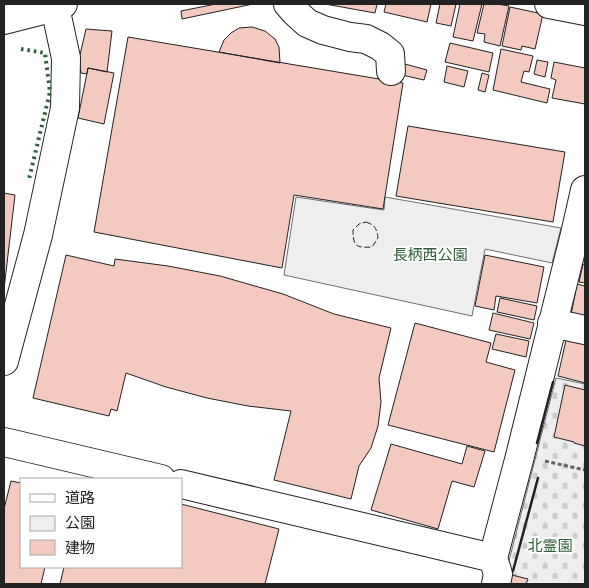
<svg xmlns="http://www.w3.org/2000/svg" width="589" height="588" viewBox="0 0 589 588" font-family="'Varela Round','Noto Sans JP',sans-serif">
<defs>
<pattern id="cemetery-stones" width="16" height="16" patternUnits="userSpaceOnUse" patternTransform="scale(1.25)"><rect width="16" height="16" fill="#eee"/><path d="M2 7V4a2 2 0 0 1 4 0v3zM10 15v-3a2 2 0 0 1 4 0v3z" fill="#ccc"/></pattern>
</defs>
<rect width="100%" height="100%" fill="#fff"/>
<path fill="url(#cemetery-stones)" stroke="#6f6f6f" d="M556 378 585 384V584H503Z"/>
<path fill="#eee" stroke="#6f6f6f" d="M296 197 384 210 385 197 561 228 552 263 485 249 472 316 284 275Z"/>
<path fill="#f3c9c0" stroke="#222" d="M216 4H253L182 19 181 11Z
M325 4H377L375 13Z
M386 4H431L427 22 384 12Z
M440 4H456L451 26 436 23Z
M460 4H482L473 41 453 37Z
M484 4H497L509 6 500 46 484 42 485 34 477 33Z
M510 7 543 14 535 49 522 46 521 50 502 46Z
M252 27 265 31 275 39 279 47 280 63 219 52 224 40 231 33 239 28Z
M86 29 112 31 107 72 88 68 87 74 81 73 79 59Z
M128 37 403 83 383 209 294 195 282 268 94 232Z
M450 43 493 53 489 72 445 62Z
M501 49 533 56 529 72 524 71 521 82 550 89 547 103 493 90Z
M537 60 548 62 545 77 534 74Z
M554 62 585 68V104L552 98 556 80 551 78Z
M405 64 427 70 424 80 402 75Z
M447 66 468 71 464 87 444 82Z
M88 68 114 73 104 124 78 118Z
M482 73 489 75 485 92 478 90Z
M408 126 565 152 553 222 396 196Z
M4 193 15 195 4 289Z
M66 255 114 266 115 259 168 266 220 276 283 294 334 314 391 328 379 378 381 402 378 426 371 448 359 466 351 499 274 480 291 411 248 406 207 398 166 387 126 373 117 411 111 409 109 416 33 398Z
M485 255 544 267 537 303 496 296 494 310 475 306Z
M583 264 585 265V283L579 282Z
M577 284 585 286V317L571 315Z
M500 298 537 306 534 320 497 312Z
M493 313 534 323 530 339 489 330Z
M415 323 491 343 486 362 515 370 494 452 388 425Z
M496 334 529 341 526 357 492 349Z
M572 337 585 340V383L558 376 566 340Z
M565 385 585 390V446L574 443V442L554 437Z
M391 444 462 464 467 446 485 451 474 487 452 481 438 529 371 510Z
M11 481 21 483V567H45L41 584H4V509Z
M181 504 279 529 265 584H60L64 567H181Z
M508 574 528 579 526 584H506Z"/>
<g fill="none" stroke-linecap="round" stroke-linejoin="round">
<g stroke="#222" stroke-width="30">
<path id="minor" d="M288 4 294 11 307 23 323 30 350 37 366 39 380 46 390 54 391 71
M549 4 585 11
M552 323 585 330
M4 361 38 235 65 108 66 58 55 7
M4 442 161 479
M181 484 493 558
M496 584 498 574 493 558 520 456 575 234 585 190"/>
</g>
<g stroke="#222" stroke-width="30">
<path id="major" d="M4 20 55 7 63 4"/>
</g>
<path stroke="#646464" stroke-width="3" stroke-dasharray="4 2.5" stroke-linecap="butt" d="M545 461 585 470"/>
<use href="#minor" stroke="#fff" stroke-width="28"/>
<use href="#major" stroke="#fff" stroke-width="28"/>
<path stroke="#2f5e38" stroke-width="4" stroke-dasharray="2.5 4" stroke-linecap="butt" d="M21 49 45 53 50 92 29 179"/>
<path stroke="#222" stroke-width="1" stroke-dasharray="6 2.5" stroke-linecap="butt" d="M366 222C375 225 377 229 378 238L372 247C356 248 353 246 353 230L359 224Z"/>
<path stroke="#222" stroke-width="2.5" d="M537 443 553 382
M513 571 538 478"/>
</g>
<g text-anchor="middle" stroke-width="4" stroke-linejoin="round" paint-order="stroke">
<g font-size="15" fill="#2f5e38" stroke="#fff">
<text x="430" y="260">長柄西公園</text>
<text x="550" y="551">北霊園</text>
</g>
</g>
<rect width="589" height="588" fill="none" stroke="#222222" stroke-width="10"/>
<rect x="20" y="478" width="162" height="90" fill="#ffffff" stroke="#a7a7a7"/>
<rect x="30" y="494" width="25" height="8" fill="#ffffff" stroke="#a7a7a7"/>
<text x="65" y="503" font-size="15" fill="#222222">道路</text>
<rect x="30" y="516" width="25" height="15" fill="#eeeeee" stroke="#a7a7a7"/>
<text x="65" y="528" font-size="15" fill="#222222">公園</text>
<rect x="30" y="540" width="25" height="15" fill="#f3c9c0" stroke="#a7a7a7"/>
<text x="65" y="553" font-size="15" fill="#222222">建物</text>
</svg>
